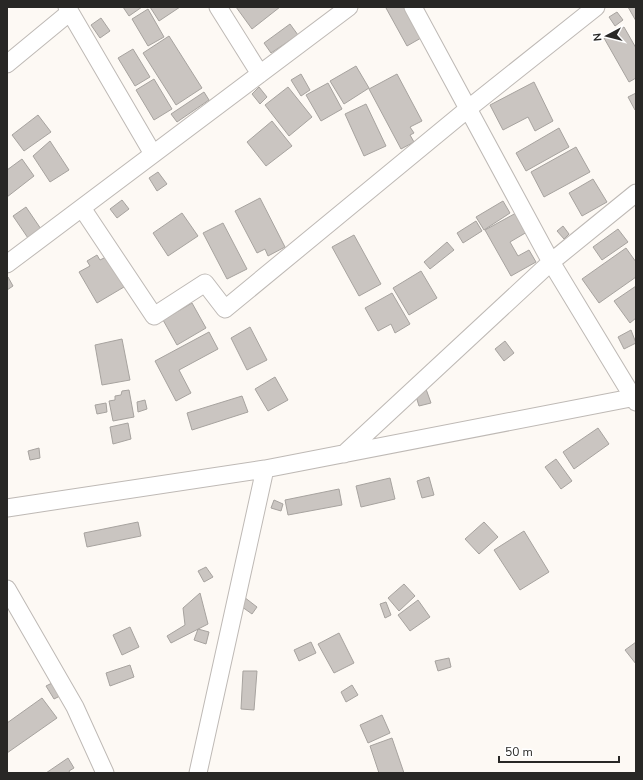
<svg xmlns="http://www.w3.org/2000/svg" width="643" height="780" viewBox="0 0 643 780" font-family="'Nunito Sans',sans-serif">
<rect width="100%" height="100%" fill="#fdf9f4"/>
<path fill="#cac5c1" stroke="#a7a39f" d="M123 7H142L129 16Z
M150 7H180L159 21Z
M236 7H280L252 29Z
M389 7H404L421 38 407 46 386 8Z
M628 7H636V21Z
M148 9 164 37 148 46 132 19Z
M617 12 623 20 615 26 609 17Z
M101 18 110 31 100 38 91 25Z
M290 24 298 35 271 53 264 43Z
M624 27 636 48V78L629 82 604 38Z
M169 36 202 88 176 105 143 53Z
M133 49 150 77 135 86 118 58Z
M356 66 369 88 344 104 330 81Z
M301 74 310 90 301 96 291 80Z
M397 74 422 121 410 127 414 133 410 135 414 142 401 149 369 89Z
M154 79 172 109 154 120 136 90Z
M534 82 553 121 535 131 528 117 503 130 490 105Z
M328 83 342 109 321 121 306 95Z
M259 87 267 97 260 104 252 94Z
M288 87 312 117 289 136 265 105Z
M204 92 209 100 177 122 171 114Z
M636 93V110H635L628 97Z
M366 104 386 146 364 156 345 114Z
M38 115 51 132 24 151 12 135Z
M272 121 292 146 266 166 247 142Z
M559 128 569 147 526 171 516 153Z
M50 141 69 170 50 182 33 156Z
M576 147 590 172 544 197 531 172Z
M22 159 34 176 7 197V170Z
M158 172 167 184 157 191 149 178Z
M593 179 607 202 582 216 569 193Z
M260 198 285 247 268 256 265 249 257 253 235 211Z
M122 200 129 209 117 218 110 209Z
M503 201 510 213 484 230 476 217Z
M26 207 43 232 30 241 13 216Z
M182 213 198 236 168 256 153 233Z
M516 213 527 232 510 242 518 256 529 250 536 262 511 276 485 230Z
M476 221 482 231 463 243 457 233Z
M223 223 247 269 227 279 203 233Z
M563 226 569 234 564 239 557 231Z
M618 229 628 242 602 260 593 247Z
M354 235 381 284 359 296 332 247Z
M447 242 454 250 430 269 424 262Z
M626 248 636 262V277L599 303 582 279Z
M97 255 100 260 106 257 124 287 97 303 79 272 90 266 87 261Z
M421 271 437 298 409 315 393 288Z
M8 277 13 286 7 290V278Z
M636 286V318L630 323 614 301Z
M392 293 410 324 395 333 391 324 378 331 365 308Z
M192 303 206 328 177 345 163 320Z
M250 327 267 360 247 370 231 338Z
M631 330 636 343 624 349 618 337Z
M209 332 218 349 179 370 191 393 176 401 155 361Z
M122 339 130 380 102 385 95 345Z
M505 341 514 353 504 361 495 349Z
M275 377 288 400 268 411 255 389Z
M426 389 431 403 419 406 415 393Z
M129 390 134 417 113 421 109 401 115 400V396L121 395 122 391Z
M242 396 248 412 192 430 187 413Z
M145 400 147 409 138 412 137 402Z
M106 403 107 412 97 414 95 405Z
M128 423 131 439 113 444 110 427Z
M598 428 609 444 574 469 563 452Z
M39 448 40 458 30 460 28 451Z
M556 459 572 481 561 489 545 467Z
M429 477 434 495 422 498 417 481Z
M390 478 395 499 361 507 356 486Z
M339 489 342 505 288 515 285 500Z
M274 500 283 504 281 511 271 508Z
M138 522 141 536 87 547 84 533Z
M484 522 498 537 479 554 465 539Z
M524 531 549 572 520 590 494 550Z
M206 567 213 577 204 582 198 571Z
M404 584 415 596 399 611 388 598Z
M200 593 208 624 171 643 167 636 185 625 183 608Z
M244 597 257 607 252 614 238 604Z
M418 600 430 617 410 631 398 615Z
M386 602 391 615 385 618 380 604Z
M130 627 139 647 122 655 113 635Z
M198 629 209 632 206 644 194 640Z
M339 633 354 663 334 673 318 644Z
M311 642 316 653 299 661 294 650Z
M636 642V664L625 650Z
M449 658 451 667 438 671 435 661Z
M130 665 134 677 110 686 106 673Z
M243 671H257L254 710 241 709Z
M52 683 60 696 54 699 46 686Z
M352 685 358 695 346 702 341 692Z
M42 698 57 718 7 753V723Z
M382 715 390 733 368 743 360 725Z
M392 738 404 773H379L370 746Z
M68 758 74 768 69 771 70 773H46Z"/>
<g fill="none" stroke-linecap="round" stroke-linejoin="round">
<g stroke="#beb9b5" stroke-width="19">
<path id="minor" d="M218 7 260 74
M413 7 551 262 636 402
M70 12 153 154
M7 64 70 12 67 7
M82 208 154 316 205 283 225 309 469 108 596 7
M7 264 349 7
M344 454 551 262 636 193
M7 508 265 469 636 397
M7 589 75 707 105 773
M198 773 265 469"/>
</g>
<use href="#minor" stroke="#fff" stroke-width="17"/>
</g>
<rect width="643" height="780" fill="none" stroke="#282725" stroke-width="16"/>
<g transform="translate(607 36) rotate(263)" stroke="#ffffff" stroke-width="3" paint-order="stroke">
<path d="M0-3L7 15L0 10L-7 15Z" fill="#282725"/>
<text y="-6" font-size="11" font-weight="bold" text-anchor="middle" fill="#282725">N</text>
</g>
<path d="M499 756v6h120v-6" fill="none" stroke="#282725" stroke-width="2"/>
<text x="505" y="756" font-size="12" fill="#282725" stroke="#ffffff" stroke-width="3" paint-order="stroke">50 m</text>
</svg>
